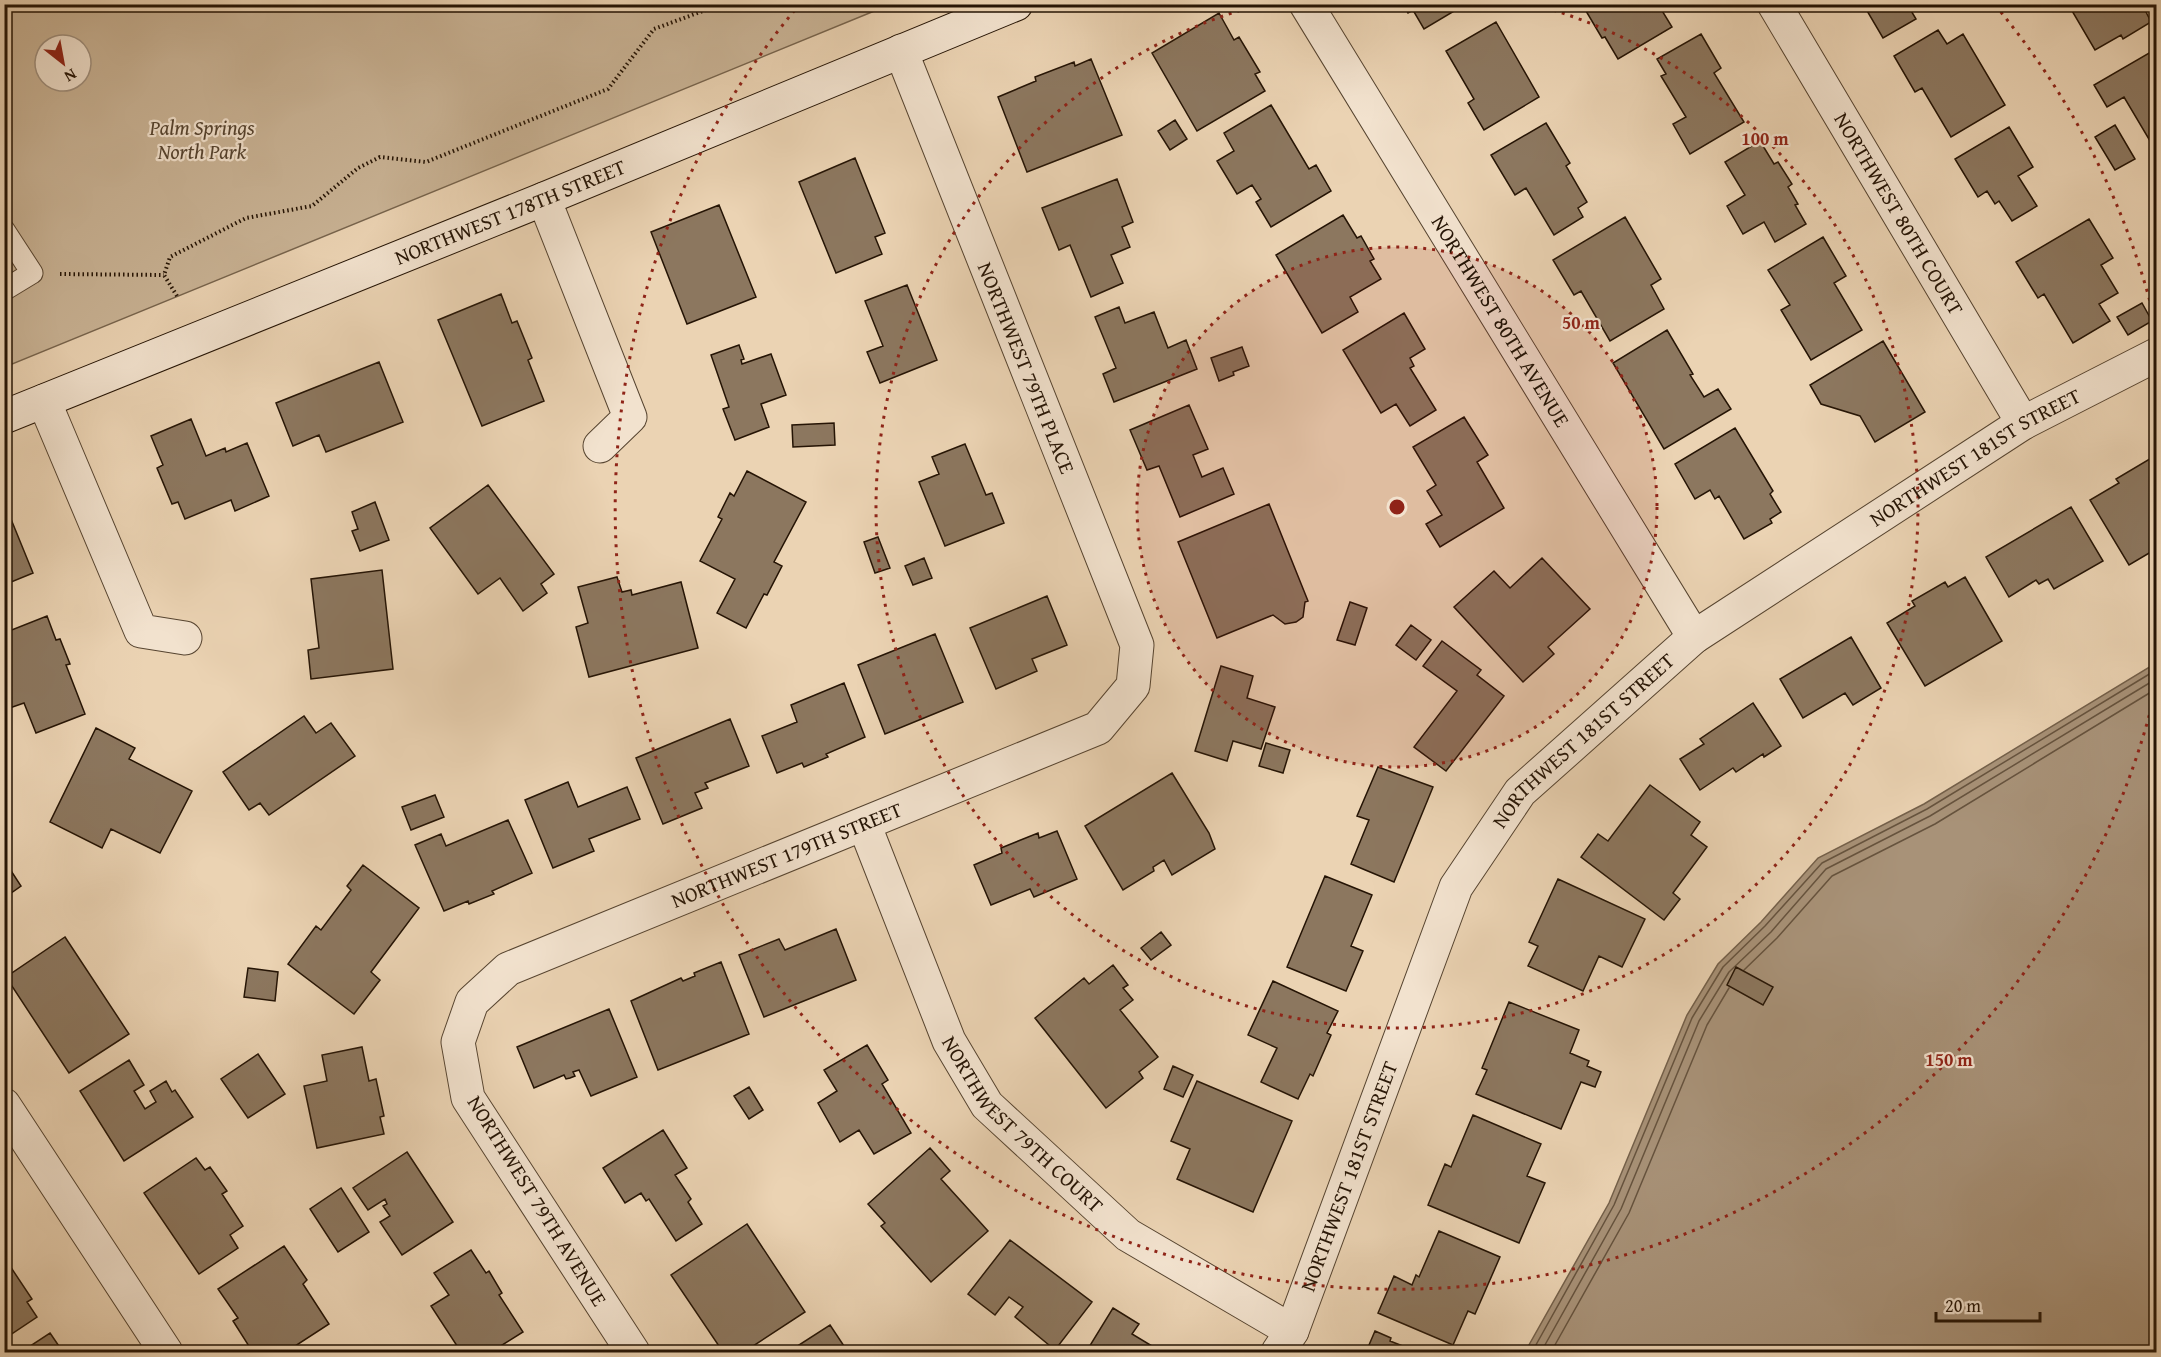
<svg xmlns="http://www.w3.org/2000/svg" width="2161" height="1357" viewBox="0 0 2161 1357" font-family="'Gentium Book Plus',serif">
<rect width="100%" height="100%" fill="#ebd3b3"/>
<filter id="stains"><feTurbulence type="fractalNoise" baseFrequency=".00333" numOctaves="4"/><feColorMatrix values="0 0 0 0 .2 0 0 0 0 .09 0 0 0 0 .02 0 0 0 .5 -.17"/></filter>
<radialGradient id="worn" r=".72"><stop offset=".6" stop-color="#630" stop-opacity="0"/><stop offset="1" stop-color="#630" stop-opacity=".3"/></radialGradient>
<path fill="#c9b395" stroke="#77644d" stroke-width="1.5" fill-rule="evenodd" d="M5 5H889L5 367ZM45 45H81V81H45Z"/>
<path fill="#a89278" stroke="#74604a" stroke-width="1.5" d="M2156 663V1352H1525L1609 1203 1687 1015 1718 964 1761 922 1818 858 1924 804Z"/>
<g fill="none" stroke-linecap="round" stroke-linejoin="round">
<path stroke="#66533e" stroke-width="1.5" d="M1744 970 1777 938 1832 876 1935 824 2156 689
M1532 1352 1614 1205 1692 1018 1723 967 1765 926 1822 863 1927 809 2156 670
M1541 1352 1621 1209 1699 1021 1729 972 1771 932 1826 869 1930 816 2156 679
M1551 1352 1629 1213 1707 1025 1729 988"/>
</g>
<path fill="#8c775f" stroke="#251405" stroke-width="1.5" d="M1403 4H1466L1424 29 1413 10 1408 13Z
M1586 4H1658L1672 27 1618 59 1605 37 1602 38 1583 6Z
M1863 4H1919L1910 9 1916 19 1883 38Z
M2068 4H2142L2151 22 2123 39 2121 35 2095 50Z
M1219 13 1234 40 1239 37 1260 72 1255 74 1265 91 1197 131 1152 53Z
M1496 22 1539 97 1484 130 1468 103 1474 99 1446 51Z
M1938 30 1947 44 1963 34 2005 105 1951 137 1922 88 1915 92 1894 56Z
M1701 34 1721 68 1714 73 1744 122 1690 154 1673 124 1686 117 1661 76 1666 74 1657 59Z
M2156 49V151L2124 97 2107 107 2094 85Z
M1091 59 1122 135 1027 172 998 97 1036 81 1035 77 1074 62 1075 66Z
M1271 105 1309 169 1316 165 1331 191 1271 227 1256 202 1261 199 1252 185 1237 194 1217 161 1234 151 1224 133Z
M1175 120 1187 139 1170 150 1158 131Z
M1546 123 1570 163 1566 166 1587 202 1578 208 1583 217 1554 235 1526 188 1515 195 1491 155Z
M2115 125 2135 159 2115 170 2095 137Z
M2009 127 2033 167 2018 176 2037 206 2012 221 1999 201 1995 204 1987 191 1978 197 1955 159Z
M1760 141 1774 164 1778 162 1792 184 1788 187 1798 204 1795 205 1806 224 1775 242 1764 222 1743 234 1727 206 1745 195 1725 162Z
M855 158 885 233 875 237 882 254 836 273 799 182Z
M1117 179 1133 222 1122 227 1130 247 1111 255 1123 283 1091 297 1070 245 1059 250 1042 208Z
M719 205 756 297 687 324 651 232Z
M1343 215 1357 238 1361 236 1374 259 1370 261 1381 279 1350 297 1358 312 1322 333 1276 255Z
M1625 217 1661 279 1651 285 1664 309 1610 341 1581 291 1574 295 1553 260Z
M2089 219 2113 258 2101 265 2118 293 2099 304 2110 321 2073 343 2044 294 2038 298 2016 262Z
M1823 237 1846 276 1834 283 1862 330 1811 360 1781 310 1790 305 1768 270Z
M907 285 937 360 880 383 867 352 883 346 865 301Z
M501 294 512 323 517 321 532 358 528 360 544 401 482 426 438 320Z
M2142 303 2152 321 2128 335 2117 317Z
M1119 307 1125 323 1154 312 1168 348 1186 340 1197 369 1114 402 1103 374 1116 368 1095 317Z
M1404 313 1425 349 1410 358 1414 366 1410 368 1436 410 1410 426 1396 404 1381 413 1343 350Z
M1667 330 1693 374 1690 375 1704 397 1718 389 1731 409 1664 449 1613 363Z
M1883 341 1925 412 1875 442 1860 416 1821 404 1810 385Z
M739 345 744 359 741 360 742 364 771 354 786 395 761 404 769 427 735 440 723 409 729 407 711 355Z
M1242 347 1249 366 1233 372 1234 375 1219 381 1211 358Z
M379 362 403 422 326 452 319 435 293 446 276 403Z
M1189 405 1208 449 1193 455 1202 477 1223 468 1234 494 1180 517 1159 466 1147 470 1130 430Z
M1464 417 1488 455 1477 462 1504 508 1440 547 1426 524 1442 515 1427 491 1436 485 1413 447Z
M191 419 206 456 225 448 226 452 247 443 269 496 235 511 231 500 185 519 178 502 172 504 157 468 163 465 151 436Z
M834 423 835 445 793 447 792 425Z
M1735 428 1773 491 1770 494 1781 512 1770 519 1772 523 1744 539 1719 496 1715 499 1710 490 1695 499 1675 464Z
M965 444 986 495 992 493 1004 523 945 546 919 482 939 474 932 457Z
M2153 457 2156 462V549L2129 565 2090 500 2119 483 2116 479Z
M747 471 806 502 774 562 782 566 767 595 764 594 746 628 717 613 735 579 700 561 722 519 718 517 730 493 734 496Z
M488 485 554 574 541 584 547 593 523 611 500 578 478 594 430 528Z
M4 502 33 573 4 585Z
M375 502 389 540 360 551 352 531 358 529 352 512Z
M1269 504 1308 601 1305 602 1303 617 1296 622 1285 624 1273 615 1217 638 1178 542Z
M2071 507 2103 561 2054 589 2048 579 2039 584 2036 580 2009 597 1986 557Z
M878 537 890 568 875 573 864 542Z
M924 558 932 578 913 585 905 566Z
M1542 558 1590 609 1548 647 1554 654 1523 682 1454 607 1494 571 1510 588Z
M382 570 393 669 311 679 308 650 319 648 311 579Z
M617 577 622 592 631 590 632 595 681 582 698 648 589 677 576 627 588 623 578 587Z
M1965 577 2002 641 1925 686 1887 623 1915 606 1912 601 1945 582 1948 587Z
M1047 596 1067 645 1032 659 1037 671 996 689 970 628Z
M1350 602 1367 608 1355 645 1337 640Z
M47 616 56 640 60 639 70 664 66 665 85 714 36 733 24 703 4 710V633Z
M1411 625 1431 640 1416 660 1396 645Z
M935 634 963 702 885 734 858 665Z
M1851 637 1881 688 1853 705 1845 693 1803 718 1780 679Z
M1442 641 1481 670 1477 675 1504 696 1446 771 1414 747 1457 691 1423 666Z
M1221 666 1253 676 1247 698 1275 707 1261 749 1233 741 1227 761 1195 751Z
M844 683 865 737 826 754 828 757 804 767 802 763 777 773 762 736 797 722 791 705Z
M1753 703 1781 746 1764 757 1763 754 1736 772 1733 768 1700 790 1680 759 1704 744 1700 739Z
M304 716 316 733 331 723 355 756 269 815 260 803 249 810 223 772Z
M730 719 749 766 705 783 708 788 695 793 702 808 663 824 636 758Z
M96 728 135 748 129 759 192 791 160 853 111 829 102 848 50 822Z
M1266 743 1290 750 1283 773 1259 766Z
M1378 767 1433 787 1394 882 1351 864 1369 820 1357 816Z
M1172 773 1209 833 1215 849 1172 875 1164 860 1153 867 1154 871 1123 890 1085 826Z
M568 782 578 807 627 787 640 819 589 839 594 851 553 868 525 800Z
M1650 785 1700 822 1691 835 1707 847 1673 893 1680 899 1664 920 1581 857 1598 834 1608 841Z
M435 795 444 817 411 830 402 807Z
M508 820 532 873 492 891 494 894 469 904 468 901 444 911 415 845 441 834 446 846Z
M1057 831 1077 879 1034 897 1030 889 991 905 974 865 1002 853 1001 848 1038 833 1039 838Z
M4 860 21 886 4 898Z
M363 865 419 908 371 972 380 980 354 1014 288 964 316 926 321 930 351 890 347 886Z
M1325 876 1372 895 1351 946 1363 951 1346 991 1287 967Z
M1558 879 1645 919 1622 967 1599 956 1583 991 1528 966 1538 946 1529 942Z
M836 929 856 980 764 1017 739 955 779 939 785 950Z
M1161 932 1171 945 1151 960 1141 948Z
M65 937 129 1034 69 1073 6 977Z
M721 962 749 1034 658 1070 631 1001 681 978 683 981 695 976 694 973Z
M1113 965 1128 985 1123 988 1133 1000 1120 1010 1158 1057 1139 1072 1143 1078 1106 1108 1035 1018 1084 978 1089 984Z
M1736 967 1773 987 1763 1005 1727 985Z
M248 968 278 972 275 1001 244 997Z
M1273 981 1338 1011 1327 1033 1331 1035 1313 1076 1310 1074 1298 1099 1261 1082 1277 1048 1248 1035Z
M1509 1002 1579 1030 1570 1053 1589 1061 1587 1066 1601 1072 1595 1087 1581 1082 1561 1129 1476 1094 1487 1070 1482 1068Z
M609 1009 637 1077 591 1096 579 1070 573 1072 575 1076 570 1078 566 1079 564 1075 534 1088 517 1047Z
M867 1045 888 1080 882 1084 911 1133 874 1154 859 1130 840 1142 818 1103 837 1091 824 1070Z
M362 1047 369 1081 376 1079 384 1116 380 1117 384 1134 317 1148 304 1086 327 1081 322 1055Z
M258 1054 285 1094 248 1118 221 1079Z
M129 1060 144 1085 134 1091 145 1109 156 1102 150 1091 166 1081 172 1092 175 1090 193 1117 124 1161 80 1091Z
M1173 1066 1193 1075 1183 1097 1164 1089Z
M1197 1081 1292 1121 1253 1212 1177 1179 1190 1149 1171 1141Z
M749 1087 763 1110 749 1119 734 1096Z
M1473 1115 1541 1144 1527 1176 1545 1183 1519 1243 1428 1205 1445 1164 1451 1167Z
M663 1130 687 1168 675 1175 691 1199 688 1202 702 1224 676 1241 649 1199 646 1201 641 1193 625 1203 603 1168Z
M930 1148 950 1171 941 1179 988 1231 931 1282 881 1226 885 1223 868 1204Z
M407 1152 453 1222 402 1255 380 1222 390 1216 383 1206 387 1204 385 1199 368 1210 353 1188Z
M196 1158 205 1170 210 1167 227 1191 222 1194 243 1226 230 1235 238 1248 199 1274 144 1193Z
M341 1188 369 1232 338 1252 310 1209Z
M747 1224 805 1312 744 1352H723L671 1275Z
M1439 1231 1500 1257 1475 1314 1468 1311 1453 1345 1378 1313 1394 1276 1412 1285 1416 1275 1419 1277Z
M1010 1240 1092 1302 1055 1350 1015 1317 1023 1307 1009 1297 995 1315 968 1294Z
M284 1246 307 1280 303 1284 329 1324 286 1352H260L257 1347 252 1351 233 1321 238 1318 218 1289Z
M471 1250 486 1273 489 1271 502 1293 499 1295 523 1332 491 1352H461L431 1306 449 1295 434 1273Z
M10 1266 32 1299 27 1302 37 1317 4 1339V1269Z
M1113 1308 1139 1324 1132 1334 1162 1352H1086Z
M830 1325 848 1352H788Z
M1375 1331 1391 1338 1390 1341 1418 1352H1366Z
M50 1333 63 1352H28L30 1351 27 1348Z"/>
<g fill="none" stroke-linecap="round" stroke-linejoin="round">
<g stroke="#564430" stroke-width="23">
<path id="lane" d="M4 230 32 273 4 290"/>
</g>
<g stroke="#564430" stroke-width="35">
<g id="street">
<path id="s1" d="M1306 4 1694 637"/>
<path id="s2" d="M1774 4 2023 423"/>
<path d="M544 199 630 417 600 446"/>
<path d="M44 401 141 631 185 638"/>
<path id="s3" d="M864 824 949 1041 987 1105 1128 1235 1292 1331"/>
<path d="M4 1105 166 1352"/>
<path id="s4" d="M633 1352 468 1098 458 1042 472 1002 508 969 1098 728 1133 686 1137 645 901 51"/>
<path id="s5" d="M1278 1352 1292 1331 1456 887 1520 792 1694 637 2023 423 2156 355"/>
</g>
</g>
<g stroke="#251405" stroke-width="35">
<g id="secondary">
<path id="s6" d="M4 417 544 199 1016 4"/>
</g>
</g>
<path stroke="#251405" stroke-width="4" stroke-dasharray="1.5 3" stroke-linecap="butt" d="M60 274 164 275
M177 296 164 275 170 257 246 218 312 206 358 168 380 157 426 162 608 89 654 29 722 4"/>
<use href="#lane" stroke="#f2e2ce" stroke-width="21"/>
<use href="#street" stroke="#f2e2ce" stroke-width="33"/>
<use href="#secondary" stroke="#f2e2ce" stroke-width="33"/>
</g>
<circle cx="1397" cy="507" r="260" fill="#8f2418" fill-opacity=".12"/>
<g fill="none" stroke="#8f2418" stroke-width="3" stroke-dasharray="3 6">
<circle cx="1397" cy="507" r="260"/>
<path d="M1536 5A521 521 0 1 1 1258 5"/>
<path d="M2156 689A781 781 0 1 1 799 5M1995 5A781 781 0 0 1 2156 325"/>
</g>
<g text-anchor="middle" stroke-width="4.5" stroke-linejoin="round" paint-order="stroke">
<g font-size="21" font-style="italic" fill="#564430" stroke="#f2e2ce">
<text x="202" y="135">Palm Springs<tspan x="202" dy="24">North Park</tspan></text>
</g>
<g font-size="21" fill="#251405" stroke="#f2e2ce">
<text dy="7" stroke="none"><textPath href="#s6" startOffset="546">NORTHWEST 178TH STREET</textPath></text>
<text dy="7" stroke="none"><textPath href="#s2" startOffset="244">NORTHWEST 80TH COURT</textPath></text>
<text dy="7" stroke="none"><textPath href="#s1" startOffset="372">NORTHWEST 80TH AVENUE</textPath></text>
<text transform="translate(1026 368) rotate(68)" y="7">NORTHWEST 79TH PLACE</text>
<text dy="7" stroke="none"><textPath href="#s5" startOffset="1180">NORTHWEST 181ST STREET</textPath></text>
<text dy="7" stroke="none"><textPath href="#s5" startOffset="694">NORTHWEST 181ST STREET</textPath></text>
<text dy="7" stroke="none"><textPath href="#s4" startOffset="752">NORTHWEST 179TH STREET</textPath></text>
<text dy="7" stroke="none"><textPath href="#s3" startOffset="345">NORTHWEST 79TH COURT</textPath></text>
<text dy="7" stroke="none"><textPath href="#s5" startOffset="190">NORTHWEST 181ST STREET</textPath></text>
<text transform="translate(537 1201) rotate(58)" y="7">NORTHWEST 79TH AVENUE</text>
</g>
</g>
<circle cx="1397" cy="507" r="9" fill="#8f2418" stroke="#f2e2ce" stroke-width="3"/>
<g font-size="18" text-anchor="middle" font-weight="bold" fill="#8f2418" stroke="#f2e2ce" stroke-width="4.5" stroke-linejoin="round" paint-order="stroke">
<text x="1765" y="145">100 m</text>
<text x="1581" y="329">50 m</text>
<text x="1949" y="1066">150 m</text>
</g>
<rect width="2161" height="1357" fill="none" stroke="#ebd3b3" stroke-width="24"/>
<rect x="6" y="6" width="2149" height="1345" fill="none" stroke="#251405" stroke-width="3"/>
<rect x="12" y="12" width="2137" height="1333" fill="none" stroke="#251405" stroke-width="1.5"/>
<g transform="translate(63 63) rotate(149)"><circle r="28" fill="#f2e2ce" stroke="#a0907e" stroke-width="1.5"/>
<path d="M0-4.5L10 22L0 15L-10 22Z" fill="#8f2418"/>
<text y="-9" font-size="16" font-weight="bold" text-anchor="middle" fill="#251405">N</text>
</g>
<path d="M1936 1312v9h104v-9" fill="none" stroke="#251405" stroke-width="3"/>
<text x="1945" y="1312" font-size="18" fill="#251405" stroke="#f2e2ce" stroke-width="4.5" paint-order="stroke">20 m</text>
<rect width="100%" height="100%" filter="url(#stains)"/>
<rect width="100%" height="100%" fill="url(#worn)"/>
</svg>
